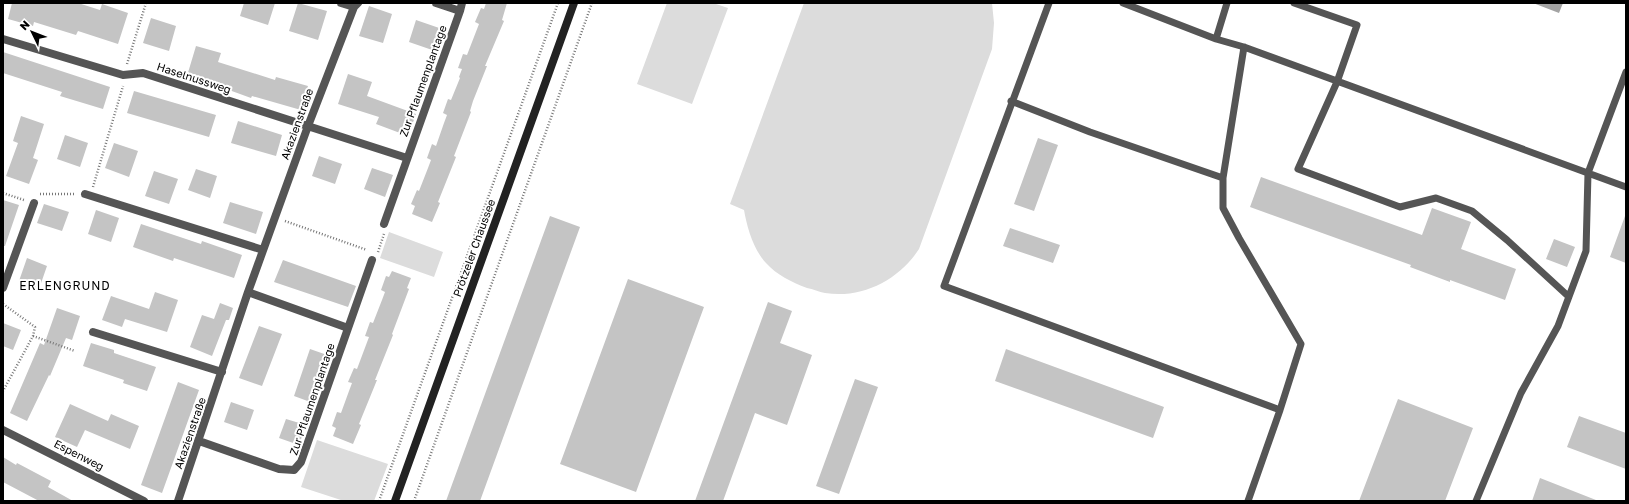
<svg xmlns="http://www.w3.org/2000/svg" width="1629" height="504" viewBox="0 0 1629 504" font-family="'Golos Text',sans-serif">
<rect width="100%" height="100%" fill="#fff"/>
<path fill="#dcdcdc" d="M667 3H713L728 8 692 104 637 84Z
M804 3H992L994 23 992 49 919 249C899 280 862 299 825 293 819 292 813 289 807 288 791 282 777 275 766 263 753 249 747 227 744 210L730 204Z
M389 232 443 252 434 277 380 258Z
M317 440 388 464 374 501H344L301 487Z"/>
<path fill="#a3a3a3" d="M1533 3H1563L1559 13Z"/>
<path fill="#c4c4c4" d="M12 3H78L100 10 102 4 128 13 118 44 78 31 76 35 34 22 33 26 8 19Z
M244 3H275L268 25 240 16Z
M298 3 327 11 318 40 289 31Z
M486 3H507L502 20 504 21 485 66H487L473 101 470 111 471 112 454 156 456 157 438 202 440 203 432 222 412 214 415 206 411 204 417 190 419 191 428 168 431 160 427 158 432 144 436 146 444 123 447 115 443 113 448 99 451 100 460 78 459 77 462 69 458 68 463 54 467 55 479 24 475 22 481 8 484 9Z
M369 6 392 14 383 43 359 36Z
M151 18 176 26 169 51 143 43Z
M416 20 445 30 438 52 409 42Z
M196 46 221 53 218 62 275 80 276 77 308 86 301 110 252 96 251 98 229 90V88L187 76Z
M3 52 110 87 103 109 60 96 62 92 3 73Z
M348 74 372 82 367 96 416 114 408 136 376 124 379 117 338 104Z
M134 91 216 115 209 137 127 113Z
M21 116 44 124 33 158 38 160 29 184 6 176 18 143 13 141Z
M238 121 282 135 276 156 231 143Z
M65 135 88 143 80 167 57 159Z
M1038 138 1058 145 1034 211 1014 204Z
M114 143 138 151 129 177 105 168Z
M319 156 342 164 335 184 312 176Z
M372 168 393 175 385 197 364 189Z
M196 169 217 176 210 198 188 190Z
M154 171 178 179 169 204 145 196Z
M1261 177 1422 235 1432 208 1471 222 1461 249 1516 269 1505 300 1450 280V282L1410 267 1411 265 1250 207Z
M3 200 19 205 5 246H3Z
M230 202 263 212 256 234 223 223Z
M44 204 69 212 62 231 37 223Z
M96 210 119 218 111 242 88 234Z
M550 216 580 227 480 501H446Z
M1625 216H1626V263L1610 257Z
M141 224 201 244 202 241 242 255 234 278 174 258 173 261 133 247Z
M1010 228 1060 245 1053 263 1003 246Z
M1554 239 1575 247 1567 267 1546 259Z
M27 258 47 266 39 289 19 281Z
M283 260 356 286 348 307 274 282Z
M392 271 411 278 407 288 409 289 392 334 393 335 375 380H377L359 424 361 425 353 444 333 436 336 428 332 426 337 412 341 413 349 391 352 383 348 382 354 368 357 369 369 337 365 336 370 322 373 323 382 300 385 292 381 290 386 276 389 277Z
M628 279 704 307 636 492 560 464Z
M155 292 178 300 167 332 125 319 122 327 102 320 111 296 149 309Z
M768 302 792 311 780 343 812 355 787 425 755 413 723 501H695Z
M220 303 233 308 229 320H226L212 356 190 347 202 315 214 319Z
M57 308 80 316 72 340 66 338 50 376 49 375 27 421 10 413 40 343 44 345Z
M3 323 21 330 13 350 3 346Z
M259 326 282 334 262 386 239 378Z
M91 343 114 350V353L156 367 147 391 123 383 124 380 83 366Z
M310 349 330 356 313 403 294 396Z
M1006 349 1164 407 1153 438 995 381Z
M855 379 878 387 839 494 816 486Z
M178 382 199 390 162 493 141 485Z
M1398 399 1473 428 1445 501H1359Z
M231 402 254 410 247 430 224 422Z
M70 404 108 421 111 414 139 426 130 449 85 430 77 447 55 437Z
M1579 416 1626 433V469L1567 447Z
M286 419 306 425 299 445 279 438Z
M3 457 16 465 17 463 51 481 48 487 73 501H39L3 482Z
M1540 478 1596 500V501H1532Z"/>
<g fill="none" stroke-linecap="round" stroke-linejoin="round">
<path stroke="#777" stroke-width="2.5" stroke-dasharray="1 2" stroke-linecap="butt" d="M127 64 146 3
M93 187 123 86
M3 193 24 200
M40 194H75
M285 221 367 250
M378 252 384 234
M3 304 35 327 33 336 3 391
M33 336 75 351
M379 501 558 3
M414 501 592 3"/>
<path stroke="#555" stroke-width="7" d="M1049 3 944 286 1280 410
M1123 3 1216 39 1244 47 1626 187
M1294 3 1357 25 1337 82 1298 169 1400 207 1436 198 1472 211 1507 240 1568 296
M1216 39 1227 3
M1244 47 1223 178V208L1239 238 1301 344 1280 410 1248 501
M1011 101 1090 132 1223 178
M1476 501 1521 393 1558 326 1586 251 1588 173 1626 72"/>
<path stroke="#555" stroke-width="8" d="M341 3 354 7
M460 11 462 3
M3 39 123 75 143 73 407 158
M85 194 263 250
M384 224 460 11 436 3
M3 288 34 203
M248 292 348 328
M93 332 222 372
M3 430 144 501
M199 441 279 469 294 470 301 462 372 260
M178 501 248 292 308 126 354 7 358 3"/>
<path stroke="#222" stroke-width="8" d="M395 501 574 3"/>
</g>
<g text-anchor="middle" stroke-width="4" stroke-linejoin="round" paint-order="stroke">
<g font-size="11" fill="#000" stroke="#fff">
<text transform="translate(194 78) rotate(18)" y="4">Haselnussweg</text>
<text transform="translate(423 81) rotate(-70)" y="4">Zur Pflaumenplantage</text>
<text transform="translate(297 124) rotate(-70)" y="4">Akazienstraße</text>
<text transform="translate(474 248) rotate(-70)" y="4">Prötzeler Chaussee</text>
<text transform="translate(312 399) rotate(-71)" y="4">Zur Pflaumenplantage</text>
<text transform="translate(190 433) rotate(-71)" y="4">Akazienstraße</text>
<text transform="translate(79 455) rotate(27)" y="4">Espenweg</text>
</g>
<g font-size="12" letter-spacing="1" fill="#000" stroke="#fff">
<text x="65" y="290">ERLENGRUND</text>
</g>
</g>
<rect width="1629" height="504" fill="none" stroke="#000000" stroke-width="8"/>
<g transform="translate(32 32) rotate(313)" stroke="#ffffff" stroke-width="3" paint-order="stroke">
<path d="M0-3L7 15L0 10L-7 15Z" fill="#000000"/>
<text y="-6" font-size="11" font-weight="bold" text-anchor="middle" fill="#000000">N</text>
</g>
</svg>
